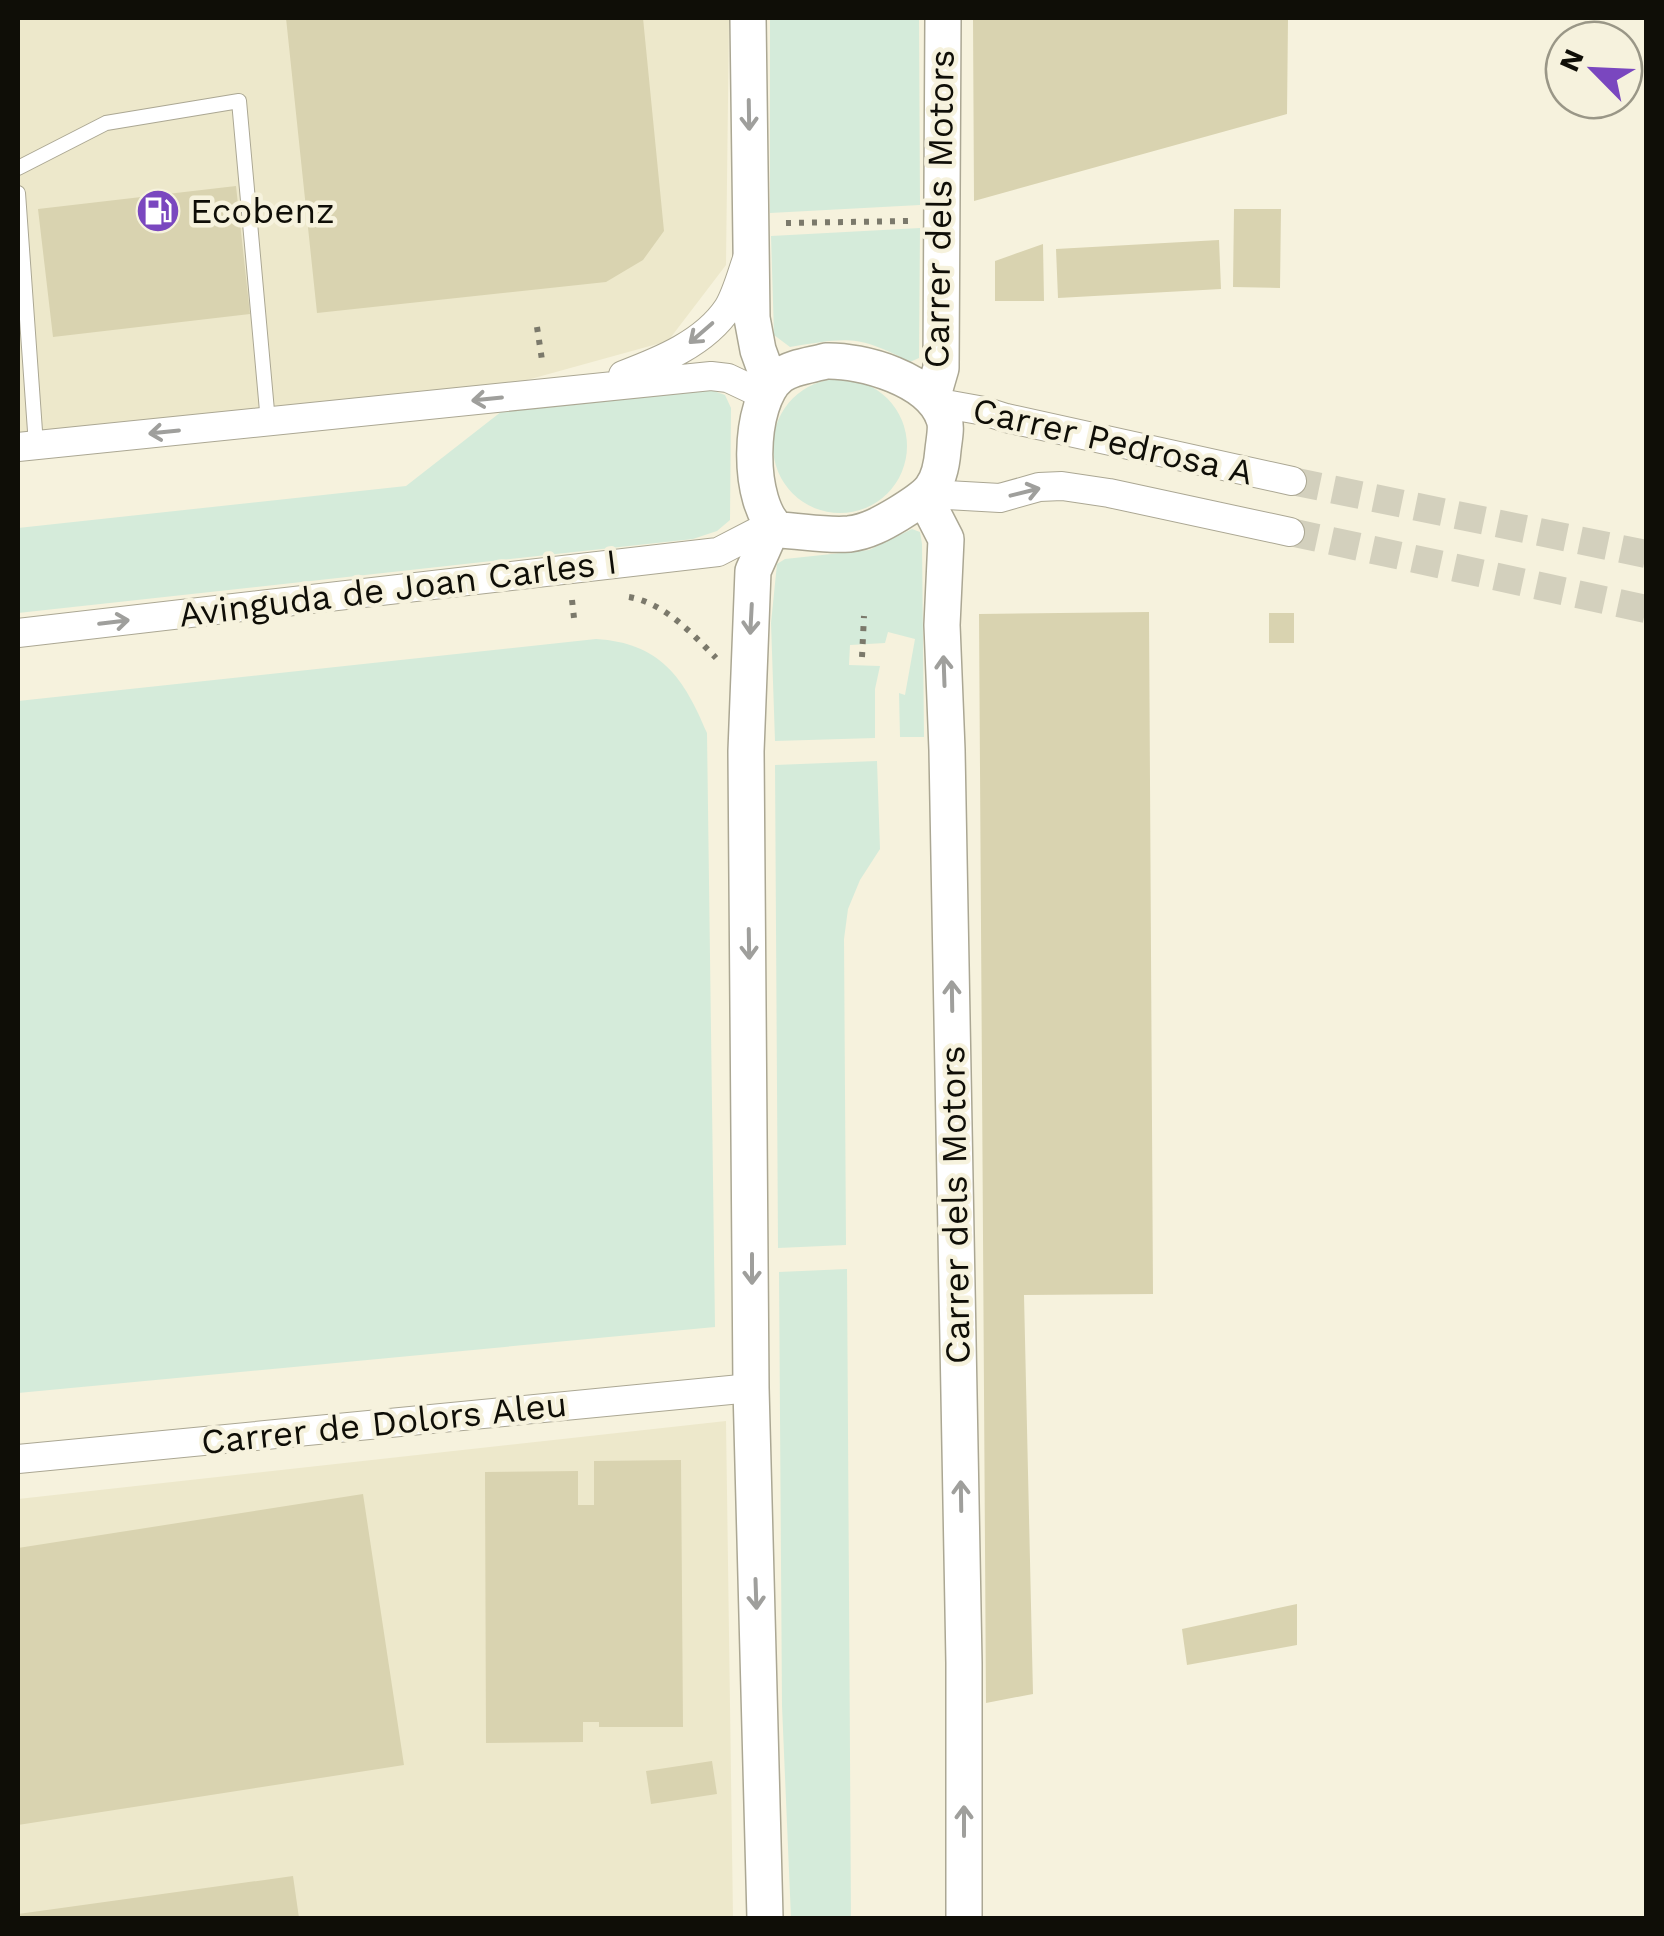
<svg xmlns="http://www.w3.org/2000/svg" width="1664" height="1936" viewBox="0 0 1664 1936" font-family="'Work Sans',sans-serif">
<rect width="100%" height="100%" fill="#f6f2dd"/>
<path fill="#ede8cb" d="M18 18H729L726 265 668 341 436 405 18 447Z
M726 1421 733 1918H18V1499Z"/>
<path fill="#d5ebda" d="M770 18H919L920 205 770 213Z
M920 228 919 358 910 362C857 334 846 338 790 347L774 335 771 236Z
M773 446a67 67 0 1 1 134 0a67 67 0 1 1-134 0Z
M711 390 725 395 731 408 730 520 717 531 693 539 18 613V528L406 486 506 408Z
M912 529 920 532 922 544 924 737H900L899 693 905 695 915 639 888 632 885 643 850 645 849 665 880 666 875 689V738L775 741 771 623 777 564 785 559 869 550Z
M596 639C661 643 684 678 707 733L715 1327 18 1393V701Z
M877 761 880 849 860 880 848 909 844 939 846 1245 778 1248 775 765Z
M847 1269 851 1918H791L782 1706 779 1272Z"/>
<path fill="#d9d3b0" d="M286 18H643L664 231 643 260 606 282 317 313Z
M973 18H1288L1287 114 974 201Z
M236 186 250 314 53 337 38 209Z
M1234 209H1281L1280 288 1233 287Z
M1219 240 1221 289 1058 298 1056 249Z
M1043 244 1044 301H995V261Z
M1149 612 1153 1294 1024 1295 1033 1694 986 1703 979 614Z
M1269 613H1294V643H1269Z
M681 1460 683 1727H599V1722H583V1742L486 1743 485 1472 578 1471V1505H594V1461Z
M363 1494 404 1765 18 1825V1548Z
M1297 1604V1645L1187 1665 1182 1629Z
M712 1761 717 1794 651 1804 646 1771Z
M293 1876 299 1918H18V1914Z"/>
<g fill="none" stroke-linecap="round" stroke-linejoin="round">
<path stroke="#d3d0bd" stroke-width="28" stroke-dasharray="28 14" stroke-linecap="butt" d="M1292 481 1646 554
M1290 532 1646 609"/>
<g stroke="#aba793" stroke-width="16">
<path id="service" d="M18 168 106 123 239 101 268 422
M18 193 36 445"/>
</g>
<g stroke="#aba793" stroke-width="30">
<path id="minor" d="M623 375C660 361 705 343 728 308 737 293 742 272 748 256
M934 402 984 411 1006 418 1292 481
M18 447 711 376 728 378 764 395
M929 494 1000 498 1039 487 1062 486 1109 493 1290 532
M18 633 718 552 772 524
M18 1459 751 1388"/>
</g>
<g stroke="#aba793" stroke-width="38">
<path id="tertiary" d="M748 18 752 318 758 350 771 386
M826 361C862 360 931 379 944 419 947 427 944 440 943 450 940 488 929 495 898 514 883 523 867 532 849 534 826 536 802 531 779 530 746 506 747 401 780 376 791 367 812 365 826 361Z
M932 399 941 368 943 18
M925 498 946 539 942 625 947 750 964 1663V1918
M765 1918 751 1388 746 751 753 571 773 526"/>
</g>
<path stroke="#7b796b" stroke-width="6" stroke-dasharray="5 8" stroke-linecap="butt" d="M786 223 909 221
M537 327 542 360
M629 597C664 603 692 633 716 658
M572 600 574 618
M862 657 864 616"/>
<use href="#service" stroke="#fff" stroke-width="14"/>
<use href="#minor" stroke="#fff" stroke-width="28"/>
<use href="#tertiary" stroke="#fff" stroke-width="35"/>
</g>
<defs><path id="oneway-shaft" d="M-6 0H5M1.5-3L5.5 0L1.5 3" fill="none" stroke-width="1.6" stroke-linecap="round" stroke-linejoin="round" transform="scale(2.5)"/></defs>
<g stroke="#9f9f9c">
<use href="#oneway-shaft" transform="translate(749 115) rotate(89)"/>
<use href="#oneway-shaft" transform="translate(701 333) rotate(139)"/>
<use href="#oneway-shaft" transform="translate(487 399) rotate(174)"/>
<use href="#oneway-shaft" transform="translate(164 432) rotate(174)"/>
<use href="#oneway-shaft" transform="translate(1025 492) rotate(-14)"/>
<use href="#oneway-shaft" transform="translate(751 619) rotate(93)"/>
<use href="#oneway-shaft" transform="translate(114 622) rotate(-7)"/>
<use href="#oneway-shaft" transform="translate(944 671) rotate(-92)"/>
<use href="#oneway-shaft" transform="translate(749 944) rotate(89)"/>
<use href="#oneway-shaft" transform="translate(952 996) rotate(-91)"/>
<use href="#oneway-shaft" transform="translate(752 1269) rotate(90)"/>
<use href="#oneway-shaft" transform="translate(961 1496) rotate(-91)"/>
<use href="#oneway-shaft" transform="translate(756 1594) rotate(88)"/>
<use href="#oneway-shaft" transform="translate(964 1821) rotate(-90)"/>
</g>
<defs>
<g id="fuel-disc" transform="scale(2.25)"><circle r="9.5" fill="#7a47bf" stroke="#f6f2dd"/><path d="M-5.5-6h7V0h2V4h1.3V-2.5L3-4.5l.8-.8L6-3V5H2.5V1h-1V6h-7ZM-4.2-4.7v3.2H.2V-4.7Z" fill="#fff"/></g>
</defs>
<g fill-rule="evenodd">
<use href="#fuel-disc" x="158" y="211"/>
</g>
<g text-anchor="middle" stroke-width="9" stroke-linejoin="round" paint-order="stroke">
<g font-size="35" fill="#0f0e07" stroke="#f6f2dd">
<text transform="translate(939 209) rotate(-89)" y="12">Carrer dels Motors</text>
<text transform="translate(1113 441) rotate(13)" y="12">Carrer Pedrosa A</text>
<text transform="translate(398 588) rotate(-7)" y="12">Avinguda de Joan Carles I</text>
<text transform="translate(955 1205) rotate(-91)" y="12">Carrer dels Motors</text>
<text transform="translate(384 1423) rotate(-6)" y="12">Carrer de Dolors Aleu</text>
</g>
<g font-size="35" fill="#0f0e07" stroke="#f6f2dd" text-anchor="start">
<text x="190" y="223">Ecobenz</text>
</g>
</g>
<rect width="1664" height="1936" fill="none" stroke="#0f0e07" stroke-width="40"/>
<g transform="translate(1594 70) rotate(294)"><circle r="48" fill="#f6f2dd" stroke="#9a9787" stroke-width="2.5"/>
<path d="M0-8L18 38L0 25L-18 38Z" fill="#7a47bf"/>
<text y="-15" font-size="28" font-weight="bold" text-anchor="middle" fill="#0f0e07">N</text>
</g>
</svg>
